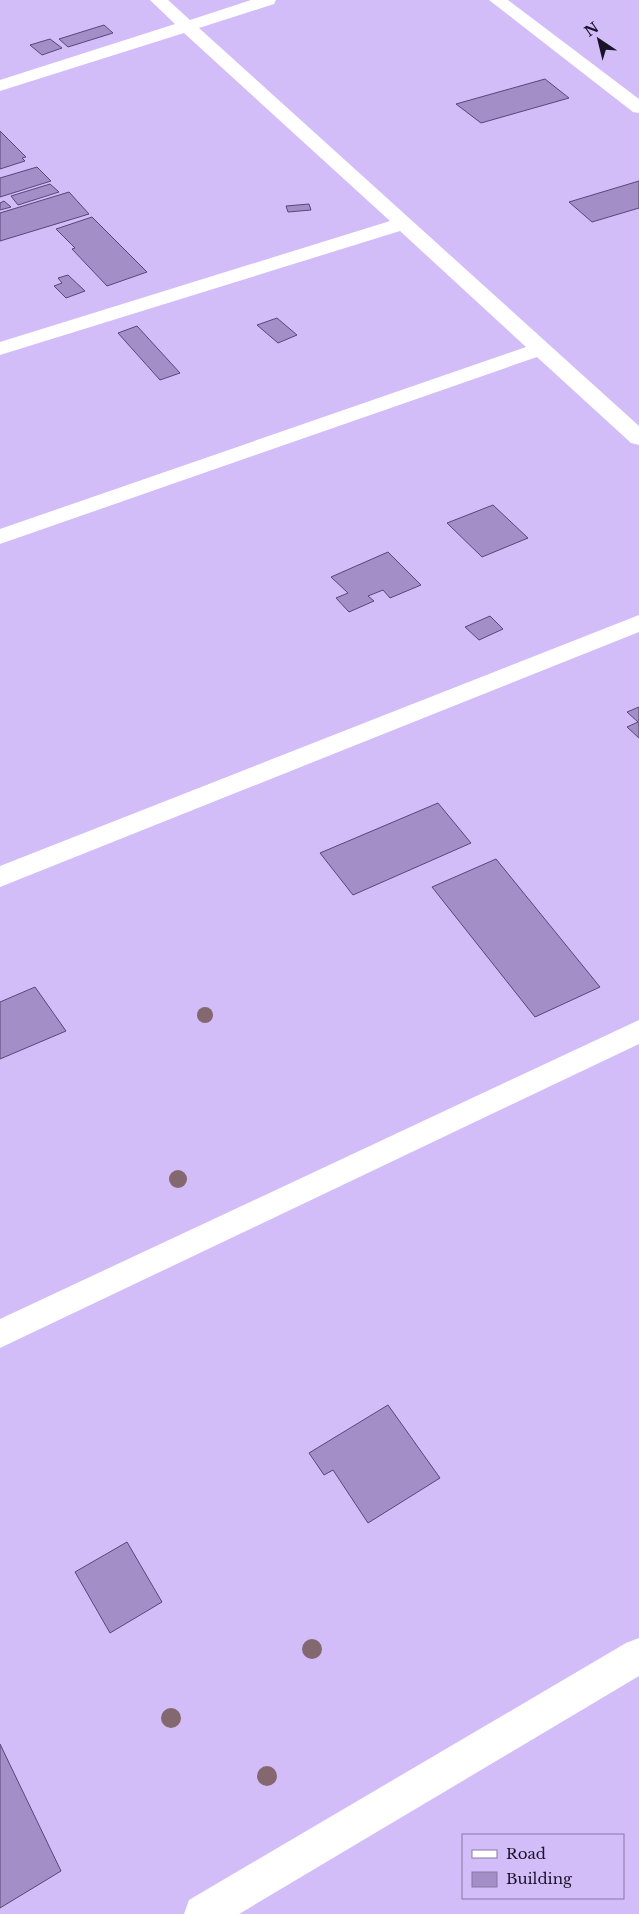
<svg xmlns="http://www.w3.org/2000/svg" width="639" height="1914" viewBox="0 0 639 1914" font-family="'Libre Baskerville',serif">
<rect width="100%" height="100%" fill="#d2bdf9"/>
<path fill="#a38ec7" stroke="#5a4679" d="M104 25 113 33 68 47 59 39Z
M50 39 62 48 42 55 30 45Z
M545 79 569 98 481 123 456 104Z
M0 131 26 157 22 158 25 161 0 169Z
M37 167 51 181 0 197V178Z
M639 181V208L592 222 569 202Z
M50 184 59 192 18 205 11 196Z
M69 192 89 214 0 241V213Z
M4 201 11 207 0 210V203Z
M309 204 311 210 288 212 286 206Z
M92 217 147 272 107 286 72 249 75 248 56 229Z
M68 275 85 291 66 298 54 286 62 283 58 278Z
M277 318 297 335 278 343 257 325Z
M137 326 180 373 160 380 118 333Z
M493 505 528 538 482 557 447 523Z
M388 552 421 585 390 598 383 590 368 596 374 601 349 612 336 598 348 593 331 577Z
M490 616 503 629 479 640 465 627Z
M639 707V738L627 727 638 722 627 712Z
M438 803 471 843 353 895 320 853Z
M496 859 600 987 535 1017 432 887Z
M35 987 66 1031 0 1059V1002Z
M388 1405 440 1478 368 1523 333 1470 324 1475 309 1453Z
M127 1542 162 1602 110 1633 75 1572Z
M0 1744 61 1871 0 1908Z"/>
<g fill="none" stroke-linecap="round" stroke-linejoin="round">
<path fill="#fff" fill-rule="evenodd" d="M150 0H168L190 20 251 0H276L274 4 199 28 639 426V445L631 443 537 357 0 544V529L526 347 400 231 0 355V342L390 221 184 33 0 91V80L175 24Z
M489 0H508L639 99V113L633 112Z
M639 615V632L0 887V866Z
M639 1020V1044L0 1348V1319Z
M639 1638V1676L239 1914H184L189 1900 626 1643Z"/>
</g>
<g fill="#846870">
<circle cx="205" cy="1015" r="8"/>
<circle cx="178" cy="1179" r="9"/>
<circle cx="312" cy="1649" r="10"/>
<circle cx="171" cy="1718" r="10"/>
<circle cx="267" cy="1776" r="10"/>
</g>
<rect x="462" y="1834" width="162" height="65" fill="#d2bdf9" stroke="#8879a5"/>
<rect x="472" y="1850" width="25" height="8" fill="#ffffff" stroke="#8879a5"/>
<text x="506" y="1859" font-size="15" fill="#1a1227">Road</text>
<rect x="472" y="1872" width="25" height="15" fill="#a38ec7" stroke="#8879a5"/>
<text x="506" y="1884" font-size="15" fill="#1a1227">Building</text>
<g transform="translate(599 40) rotate(325)" stroke="#d2bdf9" stroke-width="4" paint-order="stroke">
<path d="M0-4L9 19L0 12L-9 19Z" fill="#1a1227"/>
<text y="-8" font-size="14" font-weight="bold" text-anchor="middle" fill="#1a1227">N</text>
</g>
</svg>
